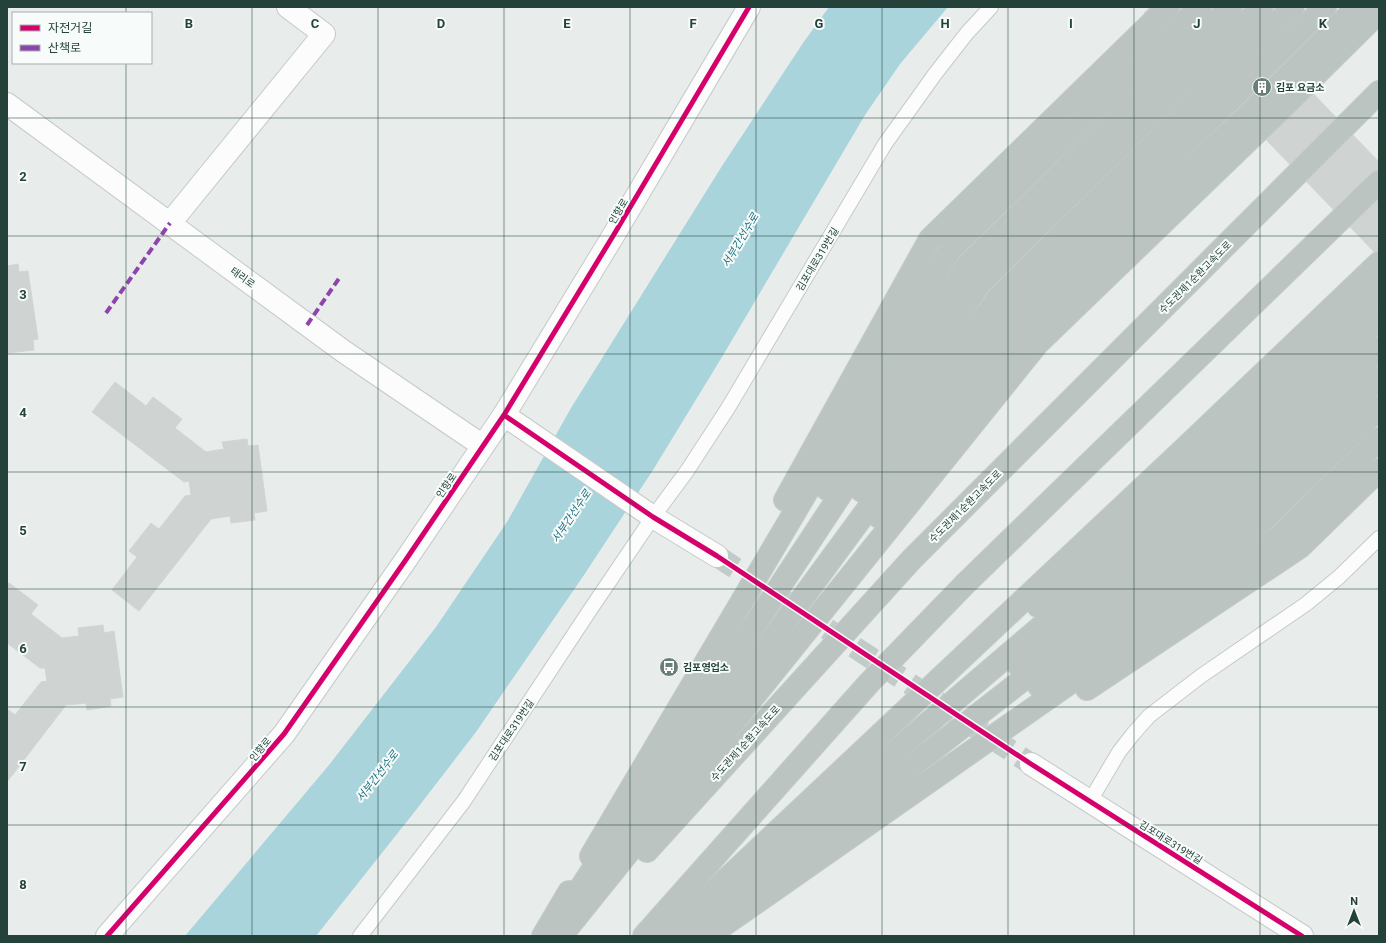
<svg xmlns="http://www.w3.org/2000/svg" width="1386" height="943" viewBox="0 0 1386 943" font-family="Roboto,'Noto Sans KR',sans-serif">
<rect width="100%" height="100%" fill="#e8edeb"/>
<path fill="#a9d4db" d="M829 7H948L900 64 865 115 722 357 653 470 584 575 476 732 416 810 316 936H185L329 765 436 627 507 522 571 408 722 166 803 43Z"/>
<path fill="#cfd4d2" stroke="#d1d6d4" d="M1150 7H1230L1379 162V257L1144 13Z
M18 264 19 272 28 271 38 339 33 340 34 350 7 353V266Z
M115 382 146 406 153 397 182 419 175 428 206 452 224 449 222 442 247 439 248 446 258 445 267 511 254 513 255 520 231 523 230 516 211 519 139 611 112 590 137 557 129 551 151 523 159 529 185 496 191 495 189 481 184 482 92 412Z
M9 583 38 605 31 614 62 638 79 636 78 628 103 625 104 633 114 631 123 697 110 699 111 706 87 710 86 703 66 705 7 782V709L15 715 41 682 47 681 45 668H40L7 643V585Z"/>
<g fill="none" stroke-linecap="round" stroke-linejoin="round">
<path stroke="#c1cbc8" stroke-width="22" stroke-dasharray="22 11" stroke-linecap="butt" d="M717 556 1031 764"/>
<g stroke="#c5cac8" stroke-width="16">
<path id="service" d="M1090 801 1119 752 1133 734 1149 716 1201 676 1306 604 1339 577 1379 538
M360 936 464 801 590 610 653 517 687 471 728 408 885 144 935 74 967 33 991 7"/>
</g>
<g stroke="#c5cac8" stroke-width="24">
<path id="minor" d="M170 223 324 34 288 7
M504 415 653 517 717 556
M1031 764 1302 936"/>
</g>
<g stroke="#c5cac8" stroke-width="24">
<path id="tertiary" d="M7 104 343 351 483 446
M107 936 284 734 405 561 504 415 613 236 749 7"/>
</g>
<g stroke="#c3ccc9" stroke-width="24">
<path id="motorway" d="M827 489 967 266 1231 7
M862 491 998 298 1293 7
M785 500 930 239 1168 7
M879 517 1027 325 1270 94 1357 7
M1038 606 1200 462 1379 289
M1019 666 1220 502 1379 348
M1039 686 1261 522 1379 408
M1087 689 1300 547 1379 470
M662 765 980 283 1262 7
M674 773 1011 314 1325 7
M647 851 912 559 1379 92
M591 856 950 250 1200 7
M604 862 678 756
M762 865 1207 485 1379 318
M782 867 1250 503 1379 378
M567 909 608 846
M543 936 569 892
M561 936 1038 343 1284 106 1379 12
M644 936 869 683 966 583 1379 182
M666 936 1184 449 1379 263
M685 936 779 860
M708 936 1280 536 1379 439"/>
</g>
<use href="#service" stroke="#fcfcfc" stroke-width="14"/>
<use href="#minor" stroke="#fcfcfc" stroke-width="22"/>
<use href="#tertiary" stroke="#fcfcfc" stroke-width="22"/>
<use href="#motorway" stroke="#bcc4c2" stroke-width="22"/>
<path stroke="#8e44ad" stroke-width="4" stroke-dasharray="8 4" stroke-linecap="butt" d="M106 313 170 223
M307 325 340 277"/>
<g stroke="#f7fbf9" stroke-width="8">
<path id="cycleway" d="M504 415 653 517 717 556 1031 764 1302 936
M107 936 284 734 405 561 504 415 613 236 749 7"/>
</g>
<use href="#cycleway" stroke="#d6006c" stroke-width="5"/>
</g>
<path fill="none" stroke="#24423a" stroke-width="1" stroke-opacity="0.55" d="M126 7V13M252 7V936M378 7V936M504 7V936M630 7V936M756 7V936M882 7V936M1008 7V936M1134 7V936M1260 7V936M126 63V936M7 118H1379M7 236H1379M7 354H1379M7 472H1379M7 589H1379M7 707H1379M7 825H1379"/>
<defs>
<g id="building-disc" transform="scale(1)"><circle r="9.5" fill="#697e78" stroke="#f7fbf9"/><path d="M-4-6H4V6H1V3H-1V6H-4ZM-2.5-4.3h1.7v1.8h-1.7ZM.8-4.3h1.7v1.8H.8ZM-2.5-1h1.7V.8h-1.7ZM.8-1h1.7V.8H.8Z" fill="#fff"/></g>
<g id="bus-disc" transform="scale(1)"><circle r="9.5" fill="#697e78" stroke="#f7fbf9"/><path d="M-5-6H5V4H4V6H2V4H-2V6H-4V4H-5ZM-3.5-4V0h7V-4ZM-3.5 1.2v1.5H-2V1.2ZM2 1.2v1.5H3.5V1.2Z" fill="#fff"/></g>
</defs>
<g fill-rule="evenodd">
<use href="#building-disc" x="1262" y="87"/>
<use href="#bus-disc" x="669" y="667"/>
</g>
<g text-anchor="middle" stroke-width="4" stroke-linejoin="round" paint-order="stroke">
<g font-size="10" font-weight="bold" fill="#24423a" stroke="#f7fbf9" text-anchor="start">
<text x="1276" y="91">김포 요금소</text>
<text x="683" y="671">김포영업소</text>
</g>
<g font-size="10" fill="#24423a" stroke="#f7fbf9">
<text transform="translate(618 211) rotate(-59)" y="4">인향로</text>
<text transform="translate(817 259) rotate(-59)" y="4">김포대로319번길</text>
<text transform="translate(243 277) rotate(36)" y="4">태리로</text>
<text transform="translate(1195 277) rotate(-45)" y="4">수도권제1순환고속도로</text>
<text transform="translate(446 485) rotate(-56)" y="4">인향로</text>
<text transform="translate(965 506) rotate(-45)" y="4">수도권제1순환고속도로</text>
<text transform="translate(511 730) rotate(-56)" y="4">김포대로319번길</text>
<text transform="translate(745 743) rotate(-48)" y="4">수도권제1순환고속도로</text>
<text transform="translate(260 749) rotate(-50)" y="4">인향로</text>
<text transform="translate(1171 842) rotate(32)" y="4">김포대로319번길</text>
</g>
<g font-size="11" font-style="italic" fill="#1c6f80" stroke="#f7fbf9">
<text transform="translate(740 240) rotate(-59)" y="4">서부간선수로</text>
<text transform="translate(571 516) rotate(-56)" y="4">서부간선수로</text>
<text transform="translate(377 776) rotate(-52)" y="4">서부간선수로</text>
</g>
</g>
<g font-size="13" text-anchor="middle" font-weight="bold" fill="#24423a" stroke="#f7fbf9" stroke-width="4" stroke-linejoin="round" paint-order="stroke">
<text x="189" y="28">B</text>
<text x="315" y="28">C</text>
<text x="441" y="28">D</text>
<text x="567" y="28">E</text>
<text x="693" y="28">F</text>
<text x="819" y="28">G</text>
<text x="945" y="28">H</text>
<text x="1071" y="28">I</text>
<text x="1197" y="28">J</text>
<text x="1323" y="28">K</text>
<text x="23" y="181">2</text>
<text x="23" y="299">3</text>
<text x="23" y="417">4</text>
<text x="23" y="535">5</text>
<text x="23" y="653">6</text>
<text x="23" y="771">7</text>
<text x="23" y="889">8</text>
</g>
<rect width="1386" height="943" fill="none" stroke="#24423a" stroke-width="16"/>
<rect x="12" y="12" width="140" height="52" fill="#f7fbf9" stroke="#a3b1ad"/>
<rect x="20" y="25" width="20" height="6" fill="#d6006c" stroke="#a3b1ad"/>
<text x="48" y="32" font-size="12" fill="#24423a">자전거길</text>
<rect x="20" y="45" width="20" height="6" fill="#8e44ad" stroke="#a3b1ad"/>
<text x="48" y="52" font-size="12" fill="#24423a">산책로</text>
<g transform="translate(1354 911)" stroke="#f7fbf9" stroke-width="3" paint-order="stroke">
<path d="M0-3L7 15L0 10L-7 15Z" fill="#24423a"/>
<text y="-6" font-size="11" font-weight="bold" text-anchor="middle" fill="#24423a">N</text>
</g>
</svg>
